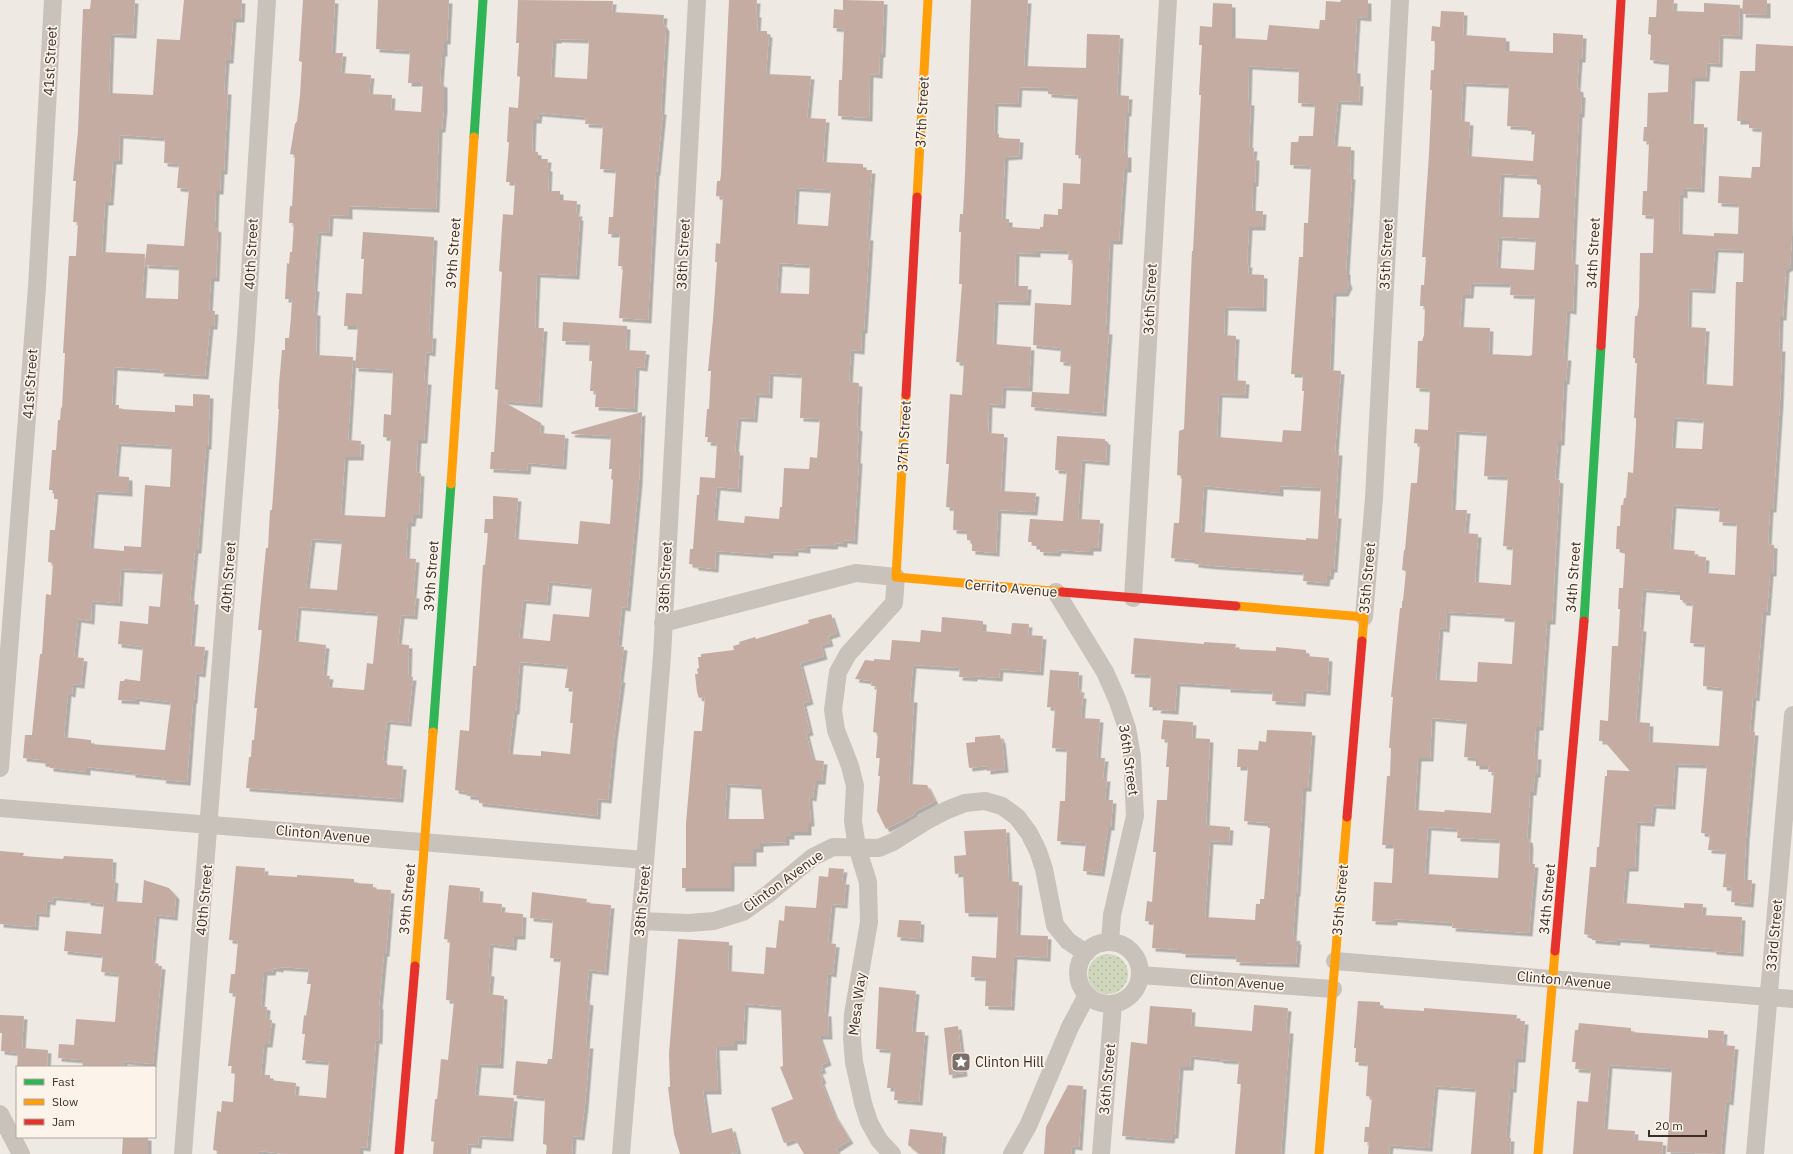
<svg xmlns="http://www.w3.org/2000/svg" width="1793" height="1154" viewBox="0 0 1793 1154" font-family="'IBM Plex Sans',sans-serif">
<defs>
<pattern id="garden-dots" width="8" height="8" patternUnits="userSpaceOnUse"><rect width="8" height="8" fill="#d0d6bb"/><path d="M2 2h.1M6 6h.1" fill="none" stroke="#b4b8a1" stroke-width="1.8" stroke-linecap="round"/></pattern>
<filter id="shadow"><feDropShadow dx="3.5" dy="3.5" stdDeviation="0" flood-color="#0004"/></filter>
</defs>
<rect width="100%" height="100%" fill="#efe9e3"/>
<path fill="url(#garden-dots)" d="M1088 974a20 20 0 1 1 40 0a20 20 0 1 1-40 0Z"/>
<path fill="#c5aca2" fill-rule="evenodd" filter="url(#shadow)" d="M91 0H135L133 35 111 34 109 93 153 95 157 39 180 40 184 0H242L241 19H233L230 60H226L224 91H228L224 171H221L220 191H216L215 222V228L218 229 216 278H211L209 311H215L214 326H210L205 376 160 373 161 370 114 367 112 405H119V409L175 412V405L193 406V394L210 395 208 446H206L198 550H195L190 601H195L191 646 205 647 202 674 196 673 194 700H193L187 782 162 780 163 777 132 774V772L87 767V772L50 768V764L42 763V760L23 758 25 735H32L40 654H42L46 594 51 595 53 563 48 562 50 530H55L58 499H54V490H49L52 450H56L58 420H60L61 407 62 408 65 353H63L69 256H76L78 222H73L76 181H73L78 131 83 9H90ZM120 135 165 138 164 163 179 164 177 188 189 189 184 246 147 244 145 265 179 267 178 299 142 298 145 254 102 252 105 202H110L113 161H119ZM118 443 172 446 170 487 145 485 141 547 124 546V551L90 548 95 491 129 493V477L115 476ZM121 569 163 571 160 607 149 606 148 624 120 621 118 644 143 647 140 681 125 679 124 681H120L118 700 136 701V698L171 702 165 750 91 744V740L64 737 68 693 72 694 73 684 81 685 84 658 74 657 78 619 91 621 92 601 119 603Z
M303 0H335L332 53H343L341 73 371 75 369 94 392 95 391 110 421 112 423 83H408L410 51 376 49 378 0H449L447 41H444V53H442L440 83 444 84V108L442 129H439L436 209 349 206V216L330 215 329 233 318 232 314 288H316L314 312H317L316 355 353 357 348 440 361 441 360 457H345L341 515 385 517 391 438 383 437 384 414 391 415 393 370 355 368 358 326H344L346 293 362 294 364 259H361L363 232 434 237 429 335H433L432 353 426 352 424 381H428L424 440H418L416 472 421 473 419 515H413L412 523H408L406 558 416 559 413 595H416L414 616 401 615 398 644 409 645 408 677H413L408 723 387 721 383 761 387 762V765L403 766 400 799 246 788 249 757H251L252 740H254L257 708H254L262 630H258L266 548H268L270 510H272L279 409H278L279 384 282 350H285V338H289L291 317 292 299H285L287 263 289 264 290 252H292L294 223H289L290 206H292L295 155 290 154 295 124 297 121 300 95 302 62 299 61ZM312 539 342 541 337 590 306 588ZM298 607 378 613 373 664 367 663 364 690 328 687 330 676 323 675 326 645 295 641Z
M518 0 613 1 612 12 664 15 663 23 666 28 661 111H663L657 172H656L648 320 619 318 623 266H618L620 234H608L609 217H613L616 170 600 169 603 125 585 124 586 117 539 113 538 120H533L532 151 538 152V159H548L547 168H549L548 191H560V200L577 201 576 213H579L578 217H580L576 276 537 274 535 328H544L539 404 502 401 541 423 540 433 565 435 563 466 528 463 527 471 490 469 491 452H494L498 390 495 389 502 272 499 271 503 214 513 215 515 182H506L509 142H507L509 107 518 108 520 77 517 76 519 43H516ZM558 39 589 40 587 79 551 77 553 40H558Z
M729 0H757L756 14H758L757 31H767V34H769L766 74 811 76 807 118 826 119 823 162 863 164V170H872L867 237H870L864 330H862L861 351 851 350 849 382 859 383 857 427 859 428 857 460H859L854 541 844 540V544L835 543 834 546 807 545V550L795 549V553L770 552V555L716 551 715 569 695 567V565L689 564 690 549H693L697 495H699L700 477 715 478 717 443 707 442 708 437H705L707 409H709L711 371H708L713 319 717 262H715L716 243 720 244 723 197 716 196 717 181H720L721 174ZM796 188 831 190 828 226 794 224ZM779 263 810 265 809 294 777 293ZM770 373 802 375 800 418 820 419 817 458 810 457 809 469 784 468 782 507H780L779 519 745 516 744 523 714 520 717 487 738 489 740 452H735L738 418 754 419 756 394 769 395Z
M843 0 884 1 882 54H880L879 75 870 74 869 118 838 116 839 80H842L844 29 833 28 834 9 843 10Z
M971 0H1028L1024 66 1086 68 1087 34 1120 35 1117 95 1129 96 1128 113H1126L1124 154H1128V169H1124L1119 241H1110L1106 326V331H1109L1103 413 1031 407 1032 392 1069 394 1071 363 1060 362 1061 348 1033 345 1035 303 1071 305 1073 260H1068L1069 251 1037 250V254L1016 253 1015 286H1028L1027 302 995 301 993 344 1031 347 1029 388 1003 387 1002 405 989 404 988 433 1004 434 1001 491 1036 493 1034 512 998 510 996 553 972 551V541L967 540V531L953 530 954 508 946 507 949 464H946L950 394 962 395 964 363 956 362 962 284H959L961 232H959L960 214H963L965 174ZM1019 87 1048 88V94L1078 96 1075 155H1081L1080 184 1063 183 1062 209H1058V215L1044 214 1043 227H1040V229L1009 227V219H1002L1005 157 1019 156 1020 139 999 138V134H994L995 103 1018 104Z
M1341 0H1368V18L1357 17 1354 70H1357V83H1360L1359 102 1338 101 1334 146 1351 147 1350 176H1352L1346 271H1347V280L1349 285 1345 293H1333L1330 370 1341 371 1335 452H1339L1335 515H1338L1334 569H1331L1330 576H1327L1326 583 1303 581 1304 572 1214 566 1195 564V560L1171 558 1174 523H1179L1182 476 1177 475 1179 431 1184 429 1192 251H1193L1201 95H1199L1202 45H1199L1200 26 1212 27 1213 3 1232 4V38L1267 40 1269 25 1319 29 1320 20H1325L1326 1 1340 2ZM1249 66 1299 69 1298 103 1315 104 1313 136H1299L1298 142H1291L1290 165 1311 166 1308 223H1304L1303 257H1299L1291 374H1303L1302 391H1304L1301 431 1283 430 1282 442 1217 437 1219 394 1245 395 1246 381 1234 380 1236 336 1224 335 1225 307 1263 308 1264 275 1248 274 1249 264H1247L1249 227H1262L1263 211H1252L1253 183H1255L1256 157H1253L1254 148H1249L1251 102H1248ZM1204 486 1280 493V486L1321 488 1318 539 1306 538V540L1201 532Z
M1657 0H1674L1673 11 1704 12V3L1740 5 1739 36 1720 35 1719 64 1707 63 1706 78H1692L1690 124H1704L1701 189 1684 188V195L1680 194 1679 234 1714 236V233L1738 234 1739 204 1718 203 1719 176 1751 178 1752 167H1760L1762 129 1749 128V121H1737L1740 71H1755L1756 44 1793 46 1792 237 1790 267 1786 269 1783 317H1780L1779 348H1782L1780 401 1773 509H1770L1768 544 1774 545 1773 573H1770L1767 612H1763L1756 698 1753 697 1750 732H1755L1746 838 1744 880H1752L1750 904 1731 902 1732 888 1723 887 1726 851 1708 850 1710 834 1701 833 1707 765 1675 764 1672 806 1653 805 1651 823 1637 822 1635 868H1626L1623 903 1684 908V903L1703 904 1702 915 1742 917 1740 953 1713 951V949L1646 944V941L1617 939V942L1592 940V936L1584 934 1590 867H1596L1597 847H1599L1605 776H1607V770L1630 771 1604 741H1599L1600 720 1608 721 1612 646H1618L1620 609H1618L1619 588H1623L1625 554 1622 553V549H1616L1617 526H1620L1621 505H1623L1624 498H1626L1628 472 1633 473 1636 426V418H1634L1637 363H1635V358H1633L1635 316H1637L1639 306 1640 253H1653L1654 216 1642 215 1643 191H1647L1649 142 1643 141 1644 127H1647L1648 93 1668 92 1669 62 1650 60 1651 35 1648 34 1649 17H1656ZM1715 249 1744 250 1743 282H1736L1733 386 1703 384 1706 328 1688 327 1689 289 1712 290ZM1674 418 1704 420 1702 449 1672 448ZM1673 505 1720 508 1719 522 1737 523 1735 575 1705 573 1706 557 1694 556 1695 551 1670 549ZM1643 589 1680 592V600H1683L1682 602 1693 603 1690 643 1705 644 1703 686 1723 688 1719 746 1649 742 1650 723 1636 722 1643 628H1640Z
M1743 0H1767V15L1742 14Z
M1441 11 1464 12 1463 35 1506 38V51L1553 53V33L1583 35 1582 59H1579L1577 88 1580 89V94H1582L1581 114H1579L1572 261H1575L1573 311 1567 310 1564 357H1568L1566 381H1564L1561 442H1558L1555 479 1560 480 1555 567 1552 621H1547L1540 727H1536L1534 756H1538L1537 774H1535L1533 792H1530L1528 825 1527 839H1529L1530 845 1529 864H1535L1529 933 1452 928 1453 923 1394 919V922L1372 921 1374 882 1392 883 1394 845H1382L1387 776H1390L1391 748H1389L1393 697H1391L1400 608H1402V601H1403L1406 571 1402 570 1404 550H1405L1411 483H1417L1420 444 1414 443 1415 429 1428 430 1430 389 1416 388 1418 341H1422L1424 335 1425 306H1420L1421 285H1424L1426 257H1422L1429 154 1432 90H1430L1431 70H1434L1435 41H1431L1432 26 1440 27ZM1463 83 1509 85 1507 126 1528 127V131H1535L1533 161 1468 156 1470 122 1461 121ZM1501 174 1537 176V184L1541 185 1539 218 1499 217ZM1499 237 1536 239 1534 270 1497 268ZM1471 283 1511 284 1510 295 1535 296 1532 355 1529 356 1489 354 1490 328 1460 327 1462 295H1470ZM1456 431 1487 433 1484 476 1508 477 1503 546 1513 547 1511 585 1475 582 1478 534 1465 533 1467 510H1452ZM1447 612 1501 615V618L1515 619 1512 664 1478 662 1477 682 1436 680 1440 628 1446 629ZM1432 718 1467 721 1464 757 1476 758V766H1489L1488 772H1494L1491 813 1445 810 1444 812 1415 810 1418 758H1430ZM1428 827 1458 829 1457 838 1500 840 1498 878 1425 874Z
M563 322 627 326 626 350 646 351 644 368 636 367 634 409 595 407 596 391H590L592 361H589L590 342 562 341Z
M642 412 639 481 627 608 622 607 618 646 624 647 620 679H622L614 738 608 800 598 799 597 816 479 803V797L467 796V792L455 790 460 730 469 731 473 666H476L483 565H485L488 533H484L485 519H493V496L518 498 515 539 578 544 580 521 610 524 613 480 611 479 612 469H609L611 436 572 434 571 432ZM549 582 592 586 589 617 553 614 550 641 519 638 523 600 547 602ZM520 662 568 666 565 688H573L570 723H573L570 754 541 751V756L509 754 514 711H516Z
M1057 436 1105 439V441H1107L1106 462 1082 460 1078 519 1100 520 1098 548H1090V552L1058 550 1057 553 1040 552V546H1033V542H1028L1030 519 1063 521 1067 471 1055 470Z
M831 614 837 633 828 636 830 643 821 645 824 656 800 663 810 701 803 703 810 732 806 733 813 760 824 761 822 781H815L813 798 809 797 811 823H808V832H791V836H786V842L760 843V849H753V863H731V888H682V868H686V823L694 731H702L705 697 699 698 697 692 695 674H698L697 669 699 668 698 657H701V654L734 650 733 646 740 644 739 642 755 637 756 639 809 623 808 620ZM727 784 761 786 764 819H725Z
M942 617 983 621V631L1011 634 1012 623 1029 624 1028 635 1043 636 1040 672 1000 669 999 678 974 676V678L959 677 960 668 913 665 910 699H914L909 784 927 785 935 801 914 812 915 814 886 829 877 811 880 776H878L880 758H876L878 733 873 732 877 686H871L872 681 855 679 865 660 874 661V659L890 660 892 640 920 642 921 630 941 632Z
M1134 638 1204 644V642L1236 644 1235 649 1276 651V647L1306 650V656L1329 658 1327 692 1303 690 1302 703 1272 701 1273 691 1227 689V686L1177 683 1175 711 1157 710 1158 707H1149L1151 675 1131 674Z
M1050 670 1079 672 1078 689H1081L1080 695H1083L1081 718 1100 719 1097 758H1105L1103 778H1107L1105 800H1113L1111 827H1108L1101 873 1083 871 1086 843 1057 841 1060 801H1065L1067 749 1052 748 1055 708 1047 707Z
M1163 720 1193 722 1192 738 1210 739 1206 825 1230 827 1229 842 1210 841 1205 917 1255 920 1256 904H1260V899H1264L1270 828H1268V823L1244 821 1248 767H1237L1238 749 1258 750 1259 741 1266 742 1267 730 1312 732 1308 788H1303L1297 893H1296L1293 937 1297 938 1296 941H1298L1296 964 1236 962 1237 956 1182 954V950L1152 948 1154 922 1145 921 1147 901 1152 902 1156 852H1153L1157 800H1167L1169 767H1166L1168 740 1161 739Z
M1000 735 1001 740 1002 739 1005 769 987 771V766L969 768 966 743 975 742V737Z
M1006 829 1009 881 1019 882 1017 935 1048 936 1047 958 1014 956 1011 1007 985 1006 986 978 971 977 972 956 996 958 998 914 965 913 963 873 955 874 954 856 966 855 964 831Z
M0 851 24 853 23 856 63 859 64 856 113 859 112 879 115 880 113 901 142 903 144 880 169 888 176 896 174 917 156 915 152 960H155L154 965 162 966 153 1064 124 1061 123 1067H83L82 1060 58 1058 59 1044 74 1045 76 1019 115 1022 119 974 101 972 103 955 64 951 66 931 101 934 104 904 87 902V900L53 897 52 902 47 901 46 914 36 913 35 927 0 924Z
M236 866 265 868 264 875 297 877V875L354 879V883L373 884V889L391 890 386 953H384L379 1006H380L379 1041 376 1040 367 1148 360 1147V1154H286L259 1151V1154H217L218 1151 213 1150 217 1111 221 1112 222 1101 233 1102 235 1074 231 1073 232 1066H228L236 994 229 993 231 974H235L238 941 229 940ZM280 967 309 969 307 984H311L306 1016 304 1015 302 1034H305L302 1060 329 1062 326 1098 295 1095 296 1083 270 1080V1075H261L264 1044H269L272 1020 266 1019 267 1007 261 1006 264 972H272L273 968 280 969Z
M829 868 844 869 842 881H846L844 905 832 904 828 943 836 944 833 974 828 973 825 1013H828L829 1036H819L828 1062 821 1065 823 1070 819 1071 823 1080 821 1081 834 1114 850 1140 836 1149 839 1154H804L795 1139 784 1143 771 1108 793 1099 780 1067 783 1066 781 1007 745 1004 743 1041H734V1047H716L718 1091H703L709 1134 732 1128 738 1152 729 1154H680L674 1134 668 1087H670L669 1054 678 939 729 942 728 971 764 974 766 947 776 948 779 920 784 921 785 906 816 908 819 876 828 877Z
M449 885 480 888 479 902 502 904 501 912 523 914 522 936H514L513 947 490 944 488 973H491L489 994 504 996 500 1065 478 1064 475 1095 514 1098 510 1138 479 1136 478 1145 468 1144 467 1154H433L434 1142 431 1141 435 1099H437L438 1091 441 1059 448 1060 454 1001 446 1000 450 940 444 939Z
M532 892 587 899 586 903 611 905 605 972 589 970 586 1001 590 1002 586 1045H590L585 1105 581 1137 573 1136 572 1154H546L547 1145 543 1144 545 1098 513 1095 516 1061 547 1064 548 1059H552L561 959 550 958 553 920 530 918Z
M899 920 921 921 920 939 897 937Z
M879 987 916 991 912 1032H925L919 1102 894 1100 895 1088H887L891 1050 876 1049Z
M1358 1001 1380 1002V1008L1424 1011V1008L1517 1015 1516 1021H1525L1522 1059H1515L1513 1089H1510L1506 1138H1511L1510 1154H1471L1476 1089 1435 1086 1429 1148 1390 1145 1389 1154H1368L1369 1142H1364L1365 1127H1369L1372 1097 1366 1096 1368 1063 1355 1062 1356 1048H1354Z
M1254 1005 1288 1008 1286 1030H1290L1281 1154H1235L1241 1084H1237L1239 1061 1220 1060V1059L1191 1056 1190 1067H1180L1175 1135H1172L1171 1140 1122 1136 1131 1042 1147 1044 1150 1006 1192 1009 1191 1026 1252 1031Z
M0 1015 24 1016 22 1048 48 1050 47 1067H17L18 1053 1 1051 2 1033H0Z
M1579 1023 1631 1028V1032L1708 1038V1030L1724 1031 1723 1045 1735 1046 1730 1102 1726 1101 1721 1154 1667 1152 1672 1069 1609 1065 1604 1129 1635 1131 1634 1140 1663 1142 1662 1154H1573L1577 1101 1588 1102 1591 1070 1575 1069 1576 1062H1572L1575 1030H1578Z
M958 1026 964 1073 949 1075 944 1028Z
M1068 1085 1083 1086 1079 1147 1072 1146 1071 1154H1044L1046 1127Z
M910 1129 943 1133 941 1154H920L908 1145Z
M123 1137H148V1154H122Z"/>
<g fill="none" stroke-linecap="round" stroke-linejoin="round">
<path stroke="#c9c2bb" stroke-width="18" d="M1056 592 1105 672 1117 699 1127 728 1132 756 1135 816 1112 915 1110 942
M1133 598 1168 0
M1364 617 1374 498 1400 0
M663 623 856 573 896 577 894 603 848 654 838 672 833 710 836 730 850 766 855 786 853 821 857 847 868 882 869 922 853 1014 852 1038 854 1062 863 1103 869 1122 879 1140 892 1154
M0 768 37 287 53 0
M0 808 645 860
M640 921 689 923 714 921 743 912 767 895 813 857 833 847 879 848 893 842 928 820 947 810 965 803 985 801 1002 806 1017 817 1029 833 1038 851 1044 869 1055 925 1068 941 1086 953
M1078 973a31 31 0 1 1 62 0a31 31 0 1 1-62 0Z
M1335 961 1793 999
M1140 975 1333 989
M0 1114 21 1154
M183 1154 246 336 267 0
M621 1154 662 656 697 0
M1012 1154 1028 1126 1070 1027 1087 995
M1101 1154 1113 1004
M1755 1154 1793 715"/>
<path stroke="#30b455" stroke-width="9" d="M474 137 483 0
M1584 621 1601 346
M433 732 451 484"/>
<path stroke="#ff9f0a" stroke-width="9" d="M917 197 928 0
M906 395 896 577 1062 592
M451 484 474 137
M1236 606 1364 617 1362 641
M415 966 433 732
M1319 1154 1347 817
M1538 1154 1555 951"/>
<path stroke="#e5322d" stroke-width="9" d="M1601 346 1621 0
M906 395 917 197
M1062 592 1236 606
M1347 817 1362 641
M1555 951 1584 621
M399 1154 415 966"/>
</g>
<defs>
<g id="sight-square" transform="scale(1)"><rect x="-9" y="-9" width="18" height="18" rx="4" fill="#7a6f69" stroke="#fcf4ea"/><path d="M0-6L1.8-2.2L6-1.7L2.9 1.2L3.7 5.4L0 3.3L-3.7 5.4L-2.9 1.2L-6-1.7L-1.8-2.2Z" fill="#fff"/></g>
</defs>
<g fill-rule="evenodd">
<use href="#sight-square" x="961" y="1062"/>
</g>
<g text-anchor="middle" stroke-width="3.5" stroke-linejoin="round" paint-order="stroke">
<g font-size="14" fill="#3b2e28" stroke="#fcf4ea">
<text transform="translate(50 61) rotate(-87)" y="5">41st Street</text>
<text transform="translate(922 112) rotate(-87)" y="5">37th Street</text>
<text transform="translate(453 253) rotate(-86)" y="5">39th Street</text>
<text transform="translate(1593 253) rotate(-87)" y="5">34th Street</text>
<text transform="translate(251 254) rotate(-87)" y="5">40th Street</text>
<text transform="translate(683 254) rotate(-87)" y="5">38th Street</text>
<text transform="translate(1386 254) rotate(-87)" y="5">35th Street</text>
<text transform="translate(1150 299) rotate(-87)" y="5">36th Street</text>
<text transform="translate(30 384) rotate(-86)" y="5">41st Street</text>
<text transform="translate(904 436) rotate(-87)" y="5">37th Street</text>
<text transform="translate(431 576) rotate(-86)" y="5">39th Street</text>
<text transform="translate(228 577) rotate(-86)" y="5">40th Street</text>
<text transform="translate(665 577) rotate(-87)" y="5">38th Street</text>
<text transform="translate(1573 577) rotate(-86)" y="5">34th Street</text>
<text transform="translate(1367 578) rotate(-85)" y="5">35th Street</text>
<text transform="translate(1011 588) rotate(5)" y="5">Cerrito Avenue</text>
<text transform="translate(1129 760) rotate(82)" y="5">36th Street</text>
<text transform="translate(323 834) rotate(5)" y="5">Clinton Avenue</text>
<text transform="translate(783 881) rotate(-36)" y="5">Clinton Avenue</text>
<text transform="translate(407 899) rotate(-85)" y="5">39th Street</text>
<text transform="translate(1547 899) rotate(-85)" y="5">34th Street</text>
<text transform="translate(204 900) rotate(-85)" y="5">40th Street</text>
<text transform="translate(1340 900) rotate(-85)" y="5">35th Street</text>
<text transform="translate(642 901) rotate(-85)" y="5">38th Street</text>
<text transform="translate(1774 935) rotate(-85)" y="5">33rd Street</text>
<text transform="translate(1564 980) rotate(5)" y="5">Clinton Avenue</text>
<text transform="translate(1237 982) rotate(4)" y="5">Clinton Avenue</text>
<text transform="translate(857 1004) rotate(-83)" y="5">Mesa Way</text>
<text transform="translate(1107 1079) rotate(-85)" y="5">36th Street</text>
</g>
<g font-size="14" fill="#3b2e28" stroke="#fcf4ea" text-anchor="start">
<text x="975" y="1067">Clinton Hill</text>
</g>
</g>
<rect x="16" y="1066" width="140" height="72" fill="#fcf4ea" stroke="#afa59c"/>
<rect x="24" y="1079" width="20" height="6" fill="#30b455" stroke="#afa59c"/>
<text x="52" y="1086" font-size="12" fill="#3b2e28">Fast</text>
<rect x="24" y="1099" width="20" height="6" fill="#ff9f0a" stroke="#afa59c"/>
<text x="52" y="1106" font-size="12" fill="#3b2e28">Slow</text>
<rect x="24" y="1119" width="20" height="6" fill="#e5322d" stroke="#afa59c"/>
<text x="52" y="1126" font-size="12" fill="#3b2e28">Jam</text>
<path d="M1649 1130v6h57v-6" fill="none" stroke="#3b2e28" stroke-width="2"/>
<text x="1655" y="1130" font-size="12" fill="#3b2e28" stroke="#fcf4ea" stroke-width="3" paint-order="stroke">20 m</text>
</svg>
